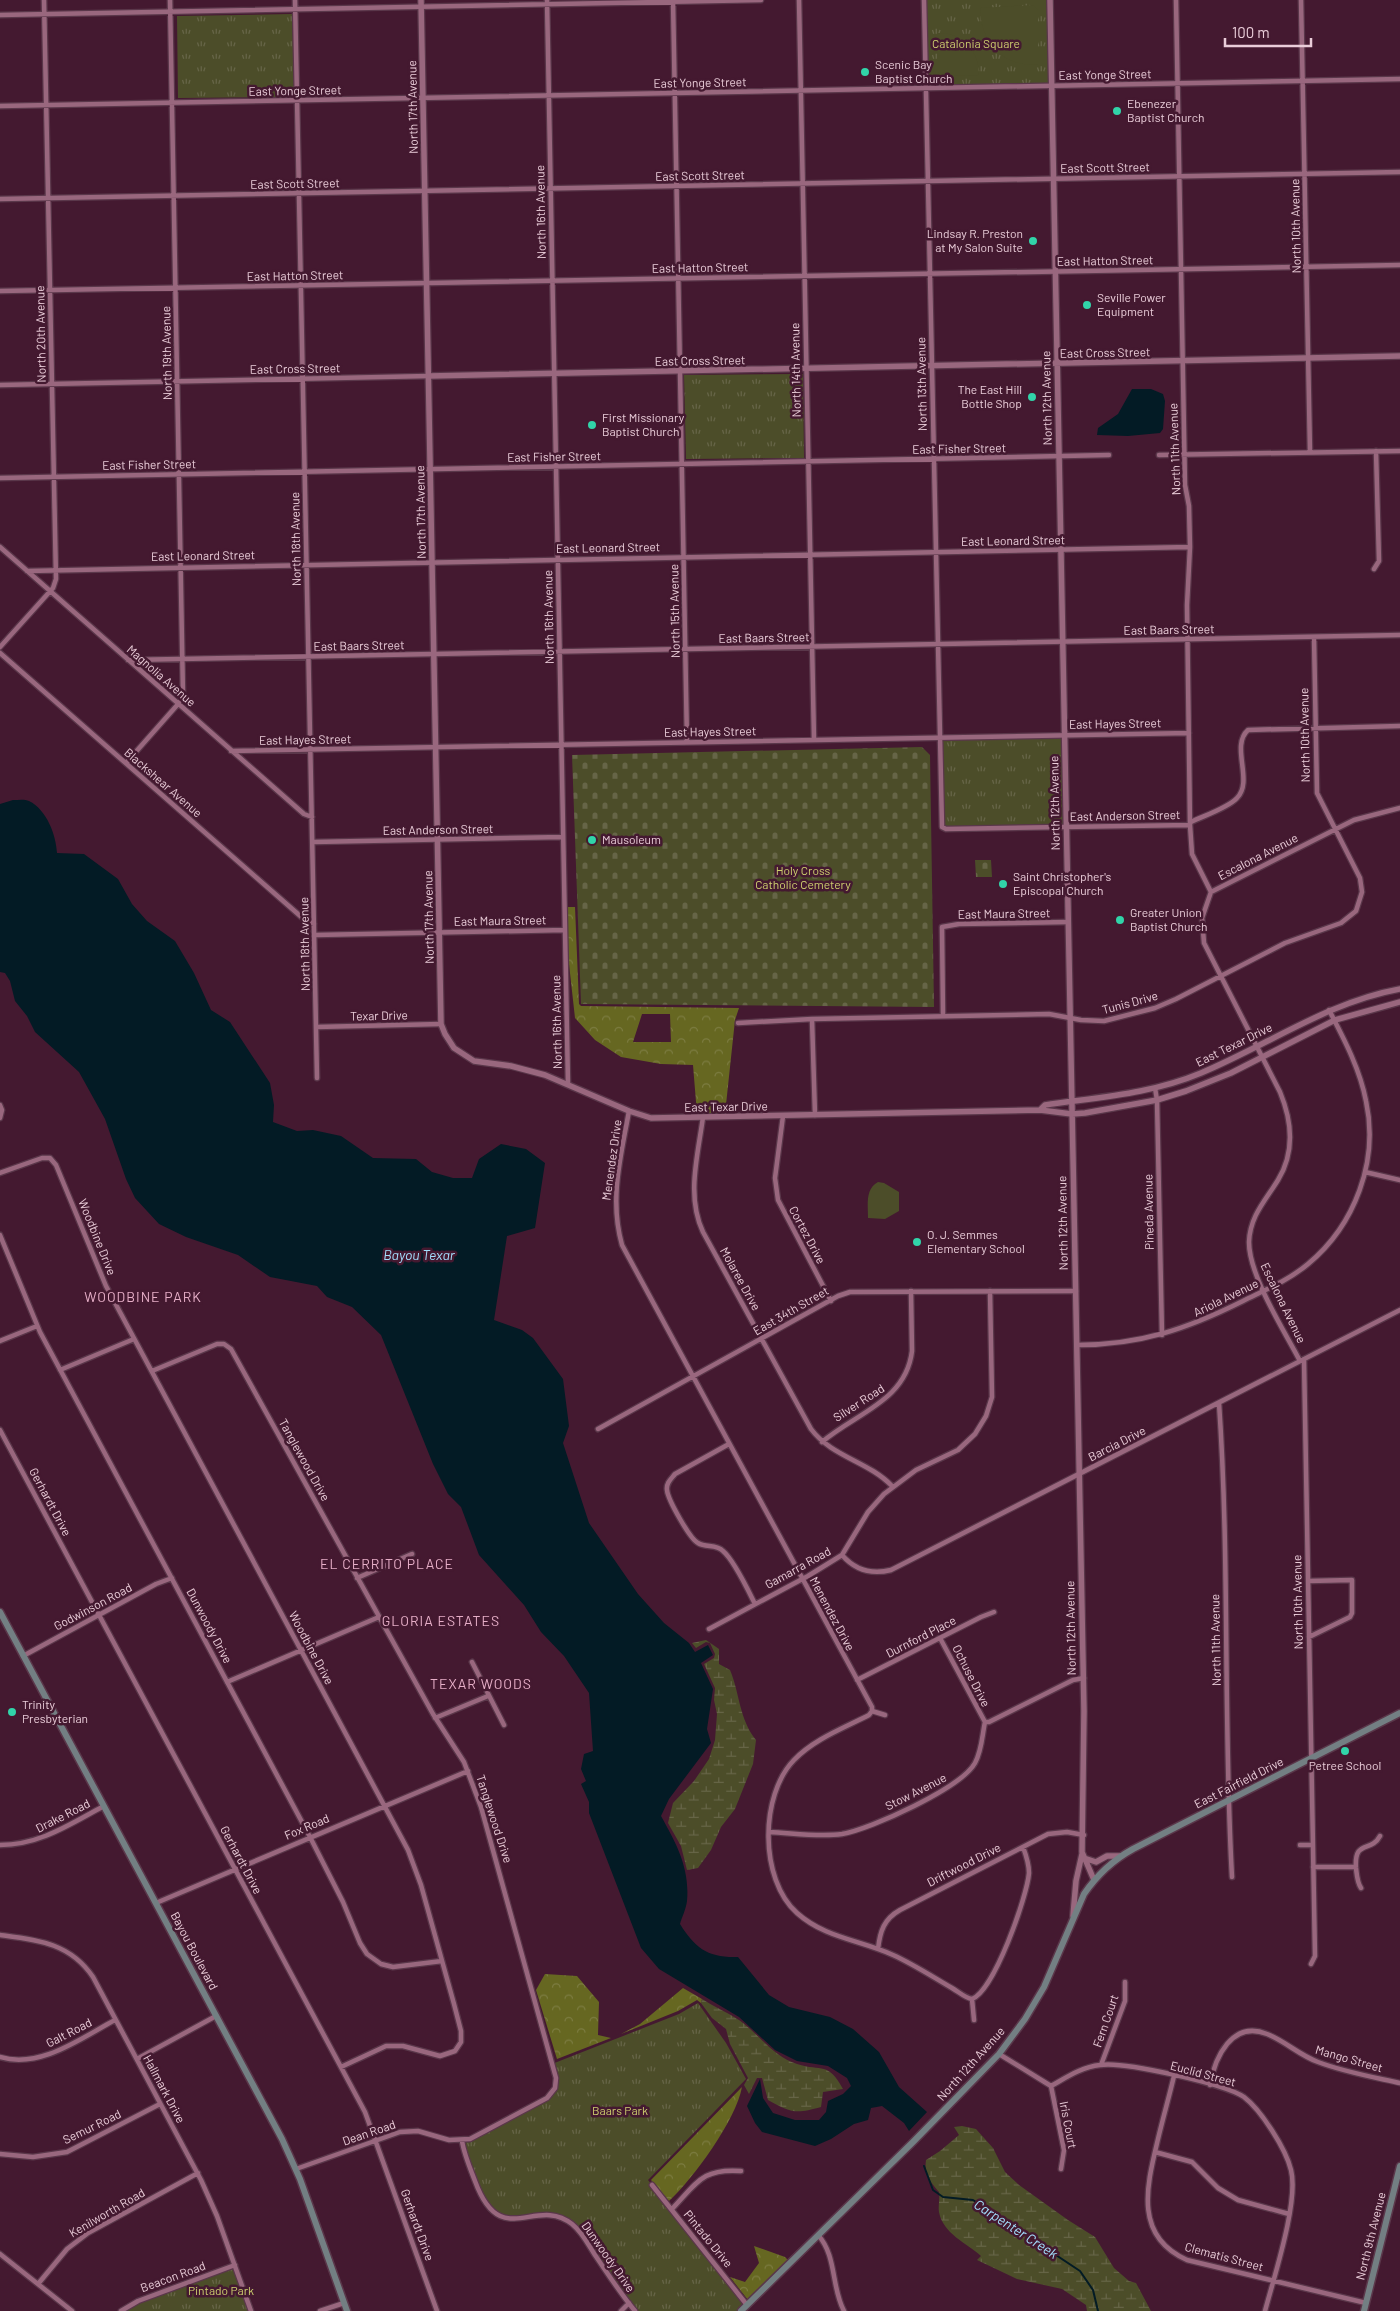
<svg xmlns="http://www.w3.org/2000/svg" width="1400" height="2311" viewBox="0 0 1400 2311" font-family="Barlow,sans-serif">
<defs>
<pattern id="grass-tufts" width="24" height="20" patternUnits="userSpaceOnUse" patternTransform="scale(1.25)"><rect width="24" height="20" fill="#4c4d29"/><path d="M3 7l-1-3M5 7V3M7 7l1-3M15 17l-1-3M17 17v-4M19 17l1-3" fill="none" stroke="#666547"/></pattern>
<pattern id="forest-crowns" width="20" height="18" patternUnits="userSpaceOnUse" patternTransform="scale(1.25)"><rect width="20" height="18" fill="#666721"/><path d="M2 6a3 3 0 1 1 6 0M12 15a3 3 0 1 1 6 0" fill="none" stroke="#7c7c41"/></pattern>
<pattern id="wetland-marsh" width="20" height="14" patternUnits="userSpaceOnUse" patternTransform="scale(1.25)"><rect width="20" height="14" fill="#4c4d29"/><path d="M1 5h8M5 5V1M11 12h8M15 12V8" fill="none" stroke="#666547"/></pattern>
<pattern id="cemetery-stones" width="16" height="16" patternUnits="userSpaceOnUse" patternTransform="scale(1.25)"><rect width="16" height="16" fill="#4c4d29"/><path d="M2 7V4a2 2 0 0 1 4 0v3zM10 15v-3a2 2 0 0 1 4 0v3z" fill="#666547"/></pattern>
</defs>
<rect width="100%" height="100%" fill="#441930"/>
<path fill="url(#grass-tufts)" d="M924 0H1050L1051 86 926 88Z
M292 14 295 97 178 98 177 16Z
M803 374 804 458 686 459 684 375Z
M1065 735 1066 827 943 828 940 737Z
M698 2003 726 2043 746 2079 648 2180 747 2305 741 2311H635L576 2227 556 2216 507 2218 485 2205 462 2141 547 2098 555 2088 552 2064 679 2014Z
M235 2265 251 2311H121L127 2306Z"/>
<path fill="url(#forest-crowns)" fill-rule="evenodd" d="M567 907H575L579 1004 581 1006 739 1008 735 1020 725 1114H697L693 1065 661 1064 621 1057 595 1040 575 1018 568 955ZM642 1014H670L671 1042H633Z
M545 1974 577 1976 599 2002 598 2035 611 2038 557 2059 536 1990Z
M683 1988 702 1999 701 2003 697 2000 678 2011 621 2034 640 2024Z
M742 2087C736 2120 693 2179 669 2201L651 2180Z
M754 2246 785 2257 788 2260 748 2300 730 2277 745 2282 759 2263Z"/>
<path fill="url(#wetland-marsh)" d="M706 1640 719 1649V1664L730 1670C740 1694 739 1719 756 1740L753 1764 735 1809 721 1827 711 1850 698 1868 687 1870 681 1846 668 1823 673 1803 694 1781 709 1759 715 1740 717 1714 714 1700 715 1688 704 1664 714 1658 715 1654 710 1643 706 1642 696 1648 692 1643Z
M702 1999C714 2007 727 2012 739 2020 759 2034 772 2056 797 2064 822 2072 828 2061 843 2089L823 2092 821 2107C796 2114 791 2113 768 2100L762 2078H757L749 2094 744 2085 748 2078 730 2044 726 2029 712 2018 701 2003Z
M962 2126 976 2129 993 2148 1005 2172 1019 2185 1068 2220 1095 2237 1114 2268 1129 2281 1136 2283 1151 2311H1087L1086 2305 1062 2289 1017 2279 977 2260 981 2256C967 2243 943 2234 939 2212 938 2206 940 2199 939 2192 930 2181 924 2175 926 2160L940 2151 959 2135 954 2127Z"/>
<path fill="url(#cemetery-stones)" d="M922 747 930 755 934 1007 581 1004 572 755Z
M975 860H991L992 877H976Z"/>
<path fill="#4c4d29" d="M1033 5 1038 10V64C1003 68 980 41 980 8Z
M938 33C963 33 979 50 979 75L942 76 938 72Z
M878 1182 884 1183 899 1192V1211L885 1219 868 1218C868 1205 865 1189 878 1182Z"/>
<path fill="#031b25" d="M1132 389H1151L1163 394 1165 401 1163 429 1160 433 1128 436 1097 435 1098 428 1118 414Z
M13 800C18 800 25 799 29 801 47 810 56 835 57 853L84 854 118 879 132 904 147 921 175 941 194 973 211 1010 230 1022 270 1083 274 1105 273 1122 297 1131 313 1130 341 1136 373 1158 416 1159 432 1172 453 1178H472L479 1159 501 1144 526 1149 545 1163 535 1228 507 1236 494 1320 522 1330 533 1338 563 1379 569 1426 563 1443 589 1523 638 1594 664 1623 689 1643 695 1652 708 1645 713 1655 701 1663 713 1689 707 1729 711 1743 669 1799 661 1816C676 1843 690 1868 687 1901 686 1909 682 1917 680 1924 695 1948 708 1958 738 1957L769 1995 789 2007 830 2017 853 2029 879 2052 899 2087 927 2112 909 2131 904 2123 882 2106 871 2108 868 2120 854 2124 831 2139 815 2146 762 2132 755 2123 747 2106 760 2079 763 2098 773 2113 795 2120H819L826 2112 828 2101 843 2094 851 2086 847 2078 828 2066 797 2061 775 2050 739 2017 659 1969 641 1948 589 1813V1802L581 1784 586 1781 581 1769 584 1754 593 1751 589 1693 564 1656 541 1632 524 1605 479 1555 461 1507 448 1494 433 1464 381 1335 352 1307 327 1297 317 1286 270 1277 238 1255 186 1237 159 1224 135 1198 126 1179 105 1119 79 1072 35 1032 27 1016 15 1001 10 981 5 973 0 972V804Z"/>
<g fill="none" stroke-linecap="round" stroke-linejoin="round">
<path stroke="#031b25" stroke-width="2" d="M924 2166 933 2190 943 2197 973 2200 1080 2271 1093 2290 1098 2311"/>
<g stroke="#5a374a" stroke-width="7">
<path id="minor" d="M295 0 317 1078
M547 0 568 1084
M673 0 687 742
M799 0 814 740
M924 0 942 827 946 829 1190 825
M1176 0 1185 485 1189 506 1190 547 1187 605 1190 825 1192 854 1211 892
M1301 0 1310 452
M0 15 761 0
M0 106 1400 79
M0 199 1400 172
M0 291 1400 265
M0 385 429 376
M1159 455 1400 451
M0 478 1109 455
M0 547 304 814 312 817
M1374 569 1379 561 1376 451
M27 571 1190 547
M0 647 53 588 56 579 44 0
M0 653 306 921 314 924
M128 660 1400 635
M231 751 1189 733
M126 763 179 703 183 695 170 0
M1191 822C1203 816 1228 808 1237 798 1254 781 1230 746 1248 730L1400 726
M313 842 563 837
M315 935 565 930
M943 1016 942 927 959 924 1068 922
M812 1019 815 1115
M738 1023 812 1019 1049 1014 1081 1020 1104 1021 1155 1008 1176 999 1285 943 1341 923 1356 911 1362 892 1360 878 1317 793 1314 637
M316 1027 441 1024
M1155 1088 1157 1100 1162 1335
M0 1105 2 1110 0 1118
M629 1111C621 1156 609 1199 622 1245L872 1707V1711L869 1715C844 1728 814 1739 794 1760 760 1795 759 1879 797 1913 825 1938 860 1940 893 1955 913 1964 933 1977 952 1988 959 1992 965 1998 972 1999
M783 1116 775 1178 778 1200 831 1301
M703 1117C698 1155 686 1196 703 1232L811 1429C832 1457 868 1461 892 1486
M1365 1172 1400 1180
M0 1173 42 1158H50L56 1165 106 1286 408 1850 421 1885 454 2004 461 2031V2042L455 2051 440 2056 403 2046H386L341 2067
M0 1235 40 1332 310 1837 343 1902 360 1943 367 1954 381 1964 393 1967 442 1961
M0 1341 37 1326
M1077 1345C1140 1345 1187 1329 1243 1301 1265 1290 1289 1280 1308 1264 1355 1225 1379 1161 1366 1101 1360 1069 1344 1039 1329 1010
M1304 1359 1315 1956 1311 1964
M1300 1361C1284 1330 1249 1276 1249 1242 1250 1216 1265 1201 1278 1180 1295 1152 1292 1121 1280 1092L1204 943 1202 918 1211 892 1354 820 1400 808
M60 1370 134 1339
M152 1371 217 1344H224L231 1349 433 1714 464 1762 481 1807 556 2078 555 2088 547 2098 470 2139 449 2140 418 2131 400 2132 296 2169
M1219 1403C1230 1561 1223 1719 1232 1877
M598 1429 838 1296 850 1292 1076 1291
M0 1430 365 2112 437 2311
M822 1442C856 1413 906 1401 912 1351L911 1291
M729 1444 675 1474C671 1479 666 1483 667 1490 668 1500 690 1539 698 1543 706 1548 716 1544 723 1551 734 1560 748 1590 755 1604
M842 1555C855 1570 871 1575 891 1570L1400 1310
M357 1578 412 1554
M1308 1581 1352 1580V1613L1350 1617 1309 1637
M709 1629 808 1576 842 1555 868 1512 884 1494 916 1470 958 1450 975 1434 986 1416 992 1397 990 1291
M940 1638 985 1722
M23 1656 156 1584 172 1578
M472 1662 504 1725
M857 1680 981 1617 994 1612
M227 1682 379 1617
M872 1711 885 1715
M435 1718 488 1696
M985 1722H989L1073 1680 1084 1678
M769 1832C793 1833 818 1837 842 1834 871 1829 961 1788 975 1763 982 1750 982 1736 985 1722
M0 1845C40 1845 70 1824 104 1806
M1300 1845H1313
M1313 1867H1356
M1361 1888C1357 1882 1357 1876 1356 1868 1354 1839 1371 1853 1380 1836
M156 1903 468 1771
M0 1935C38 1940 70 1943 93 1977L201 2180 217 2216 251 2311
M878 1949C880 1931 884 1919 900 1910L1048 1834 1067 1832 1084 1835
M972 1999C994 1991 1027 1897 1029 1873 1029 1864 1026 1855 1023 1847
M972 1999 974 2020
M999 2054 1051 2086C1067 2077 1082 2067 1100 2065 1123 2061 1225 2084 1244 2097 1261 2110 1286 2149 1291 2170 1299 2201 1274 2277 1265 2311
M0 2057C41 2069 81 2038 115 2020
M137 2059 216 2016
M1101 2065 1125 2001V1982
M1174 2076C1169 2097 1163 2118 1158 2139 1147 2185 1133 2236 1187 2260L1366 2303
M1210 2085C1215 2057 1232 2020 1267 2034 1285 2041 1299 2055 1318 2062 1344 2072 1373 2077 1400 2083
M1051 2086 1064 2150 1061 2169
M462 2141C464 2154 470 2168 475 2181 501 2252 535 2195 572 2224 582 2232 588 2244 595 2255 608 2274 620 2293 635 2311
M1155 2152 1192 2162 1218 2188 1238 2200 1289 2214
M0 2154 33 2157 67 2152 160 2104
M652 2185 747 2305
M672 2209C697 2183 702 2168 741 2171
M818 2235C837 2256 831 2287 844 2311
M0 2254 72 2311
M38 2284 67 2249 88 2233 198 2173
M121 2311 138 2301 235 2265
M320 2311 344 2303
M621 2311 629 2303"/>
</g>
<g stroke="#5a374a" stroke-width="8">
<path id="tertiary" d="M421 0 441 1024 445 1034 454 1048 474 1061 511 1066 545 1075 629 1111 651 1118 1040 1110 1072 1114 1085 1113 1157 1100 1186 1091 1231 1073 1335 1020 1400 1002
M1050 0 1084 1711 1082 1852 1094 1880
M429 376 1400 356
M1040 1110 1045 1105C1099 1097 1151 1094 1201 1073 1268 1045 1328 1002 1400 989
M1084 1858 1096 1862 1107 1856H1120
M1073 1916 1076 1881 1082 1854"/>
</g>
<g stroke="#5a374a" stroke-width="9">
<path id="secondary" d="M0 1612 282 2139 300 2179 347 2311
M741 2311 913 2142 999 2054 1025 2019 1044 1987 1084 1894C1097 1875 1113 1860 1133 1849L1400 1713
M1364 2311 1400 2166"/>
</g>
<use href="#minor" stroke="#99677e" stroke-width="4.5"/>
<use href="#tertiary" stroke="#99677e" stroke-width="5.5"/>
<use href="#secondary" stroke="#737f83" stroke-width="6"/>
</g>
<g fill="#31d4a9" stroke="#441930" stroke-width="2">
<circle cx="865" cy="72" r="5"/>
<circle cx="1117" cy="111" r="5"/>
<circle cx="1033" cy="241" r="5"/>
<circle cx="1087" cy="305" r="5"/>
<circle cx="1032" cy="397" r="5"/>
<circle cx="592" cy="425" r="5"/>
<circle cx="592" cy="840" r="5"/>
<circle cx="1003" cy="884" r="5"/>
<circle cx="1120" cy="920" r="5"/>
<circle cx="917" cy="1242" r="5"/>
<circle cx="12" cy="1712" r="5"/>
<circle cx="1345" cy="1751" r="5"/>
</g>
<g text-anchor="middle" stroke-width="5" stroke-linejoin="round" paint-order="stroke">
<g font-size="12" fill="#ced06f" stroke="#441930">
<text x="976" y="48">Catalonia Square</text>
<text x="803" y="875">Holy Cross<tspan x="803" dy="14">Catholic Cemetery</tspan></text>
<text x="620" y="2115">Baars Park</text>
<text x="221" y="2295">Pintado Park</text>
</g>
<g font-size="12" fill="#eacdd9" stroke="#441930" text-anchor="start">
<text x="875" y="69">Scenic Bay<tspan x="875" dy="14">Baptist Church</tspan></text>
<text x="1127" y="108">Ebenezer<tspan x="1127" dy="14">Baptist Church</tspan></text>
<text x="1023" y="238" text-anchor="end">Lindsay R. Preston<tspan x="1023" dy="14">at My Salon Suite</tspan></text>
<text x="1097" y="302">Seville Power<tspan x="1097" dy="14">Equipment</tspan></text>
<text x="1022" y="394" text-anchor="end">The East Hill<tspan x="1022" dy="14">Bottle Shop</tspan></text>
<text x="602" y="422">First Missionary<tspan x="602" dy="14">Baptist Church</tspan></text>
<text x="602" y="844">Mausoleum</text>
<text x="1013" y="881">Saint Christopher's<tspan x="1013" dy="14">Episcopal Church</tspan></text>
<text x="1130" y="917">Greater Union<tspan x="1130" dy="14">Baptist Church</tspan></text>
<text x="927" y="1239">O. J. Semmes<tspan x="927" dy="14">Elementary School</tspan></text>
<text x="22" y="1709">Trinity<tspan x="22" dy="14">Presbyterian</tspan></text>
<text x="1345" y="1770" text-anchor="middle">Petree School</text>
</g>
<g font-size="12" fill="#eacdd9" stroke="#441930">
<text transform="translate(1105 75) rotate(-1)" y="4">East Yonge Street</text>
<text transform="translate(700 83) rotate(-1)" y="4">East Yonge Street</text>
<text transform="translate(295 91) rotate(-1)" y="4">East Yonge Street</text>
<text transform="translate(413 107) rotate(-91)" y="4">North 17th Avenue</text>
<text transform="translate(1105 168) rotate(-1)" y="4">East Scott Street</text>
<text transform="translate(700 176) rotate(-1)" y="4">East Scott Street</text>
<text transform="translate(295 184) rotate(-1)" y="4">East Scott Street</text>
<text transform="translate(541 212) rotate(-91)" y="4">North 16th Avenue</text>
<text transform="translate(1296 226) rotate(-91)" y="4">North 10th Avenue</text>
<text transform="translate(1105 261) rotate(-1)" y="4">East Hatton Street</text>
<text transform="translate(700 268) rotate(-1)" y="4">East Hatton Street</text>
<text transform="translate(295 276) rotate(-1)" y="4">East Hatton Street</text>
<text transform="translate(41 334) rotate(-91)" y="4">North 20th Avenue</text>
<text transform="translate(167 353) rotate(-91)" y="4">North 19th Avenue</text>
<text transform="translate(1105 353) rotate(-1)" y="4">East Cross Street</text>
<text transform="translate(700 361) rotate(-1)" y="4">East Cross Street</text>
<text transform="translate(295 369) rotate(-1)" y="4">East Cross Street</text>
<text transform="translate(796 370) rotate(-91)" y="4">North 14th Avenue</text>
<text transform="translate(922 384) rotate(-91)" y="4">North 13th Avenue</text>
<text transform="translate(1047 398) rotate(-91)" y="4">North 12th Avenue</text>
<text transform="translate(959 449) rotate(-1)" y="4">East Fisher Street</text>
<text transform="translate(1175 449) rotate(-92)" y="4">North 11th Avenue</text>
<text transform="translate(554 457) rotate(-1)" y="4">East Fisher Street</text>
<text transform="translate(149 465) rotate(-1)" y="4">East Fisher Street</text>
<text transform="translate(421 512) rotate(-91)" y="4">North 17th Avenue</text>
<text transform="translate(296 539) rotate(-91)" y="4">North 18th Avenue</text>
<text transform="translate(1013 541) rotate(-1)" y="4">East Leonard Street</text>
<text transform="translate(608 548) rotate(-1)" y="4">East Leonard Street</text>
<text transform="translate(203 556) rotate(-1)" y="4">East Leonard Street</text>
<text transform="translate(675 611) rotate(-91)" y="4">North 15th Avenue</text>
<text transform="translate(549 617) rotate(-91)" y="4">North 16th Avenue</text>
<text transform="translate(1169 630) rotate(-1)" y="4">East Baars Street</text>
<text transform="translate(764 638) rotate(-1)" y="4">East Baars Street</text>
<text transform="translate(359 646) rotate(-1)" y="4">East Baars Street</text>
<text transform="translate(161 676) rotate(41)" y="4">Magnolia Avenue</text>
<text transform="translate(1115 724) rotate(-1)" y="4">East Hayes Street</text>
<text transform="translate(710 732) rotate(-1)" y="4">East Hayes Street</text>
<text transform="translate(1305 735) rotate(-91)" y="4">North 10th Avenue</text>
<text transform="translate(305 740) rotate(-1)" y="4">East Hayes Street</text>
<text transform="translate(163 783) rotate(41)" y="4">Blackshear Avenue</text>
<text transform="translate(1055 803) rotate(-91)" y="4">North 12th Avenue</text>
<text transform="translate(1125 816) rotate(-1)" y="4">East Anderson Street</text>
<text transform="translate(438 830) rotate(-1)" y="4">East Anderson Street</text>
<text transform="translate(1258 857) rotate(-27)" y="4">Escalona Avenue</text>
<text transform="translate(1004 914) rotate(-1)" y="4">East Maura Street</text>
<text transform="translate(429 917) rotate(-91)" y="4">North 17th Avenue</text>
<text transform="translate(500 921) rotate(-1)" y="4">East Maura Street</text>
<text transform="translate(305 944) rotate(-91)" y="4">North 18th Avenue</text>
<text transform="translate(1130 1003) rotate(-15)" y="4">Tunis Drive</text>
<text transform="translate(379 1016) rotate(-1)" y="4">Texar Drive</text>
<text transform="translate(557 1022) rotate(-91)" y="4">North 16th Avenue</text>
<text transform="translate(1234 1045) rotate(-26)" y="4">East Texar Drive</text>
<text transform="translate(726 1107) rotate(-1)" y="4">East Texar Drive</text>
<text transform="translate(612 1160) rotate(-82)" y="4">Menendez Drive</text>
<text transform="translate(1149 1212) rotate(-91)" y="4">Pineda Avenue</text>
<text transform="translate(1063 1223) rotate(-91)" y="4">North 12th Avenue</text>
<text transform="translate(807 1235) rotate(62)" y="4">Cortez Drive</text>
<text transform="translate(97 1237) rotate(68)" y="4">Woodbine Drive</text>
<text transform="translate(740 1279) rotate(61)" y="4">Molaree Drive</text>
<text transform="translate(1226 1298) rotate(-26)" y="4">Ariola Avenue</text>
<text transform="translate(1283 1303) rotate(64)" y="4">Escalona Avenue</text>
<text transform="translate(791 1311) rotate(-30)" y="4">East 34th Street</text>
<text transform="translate(859 1403) rotate(-33)" y="4">Silver Road</text>
<text transform="translate(1117 1444) rotate(-27)" y="4">Barcia Drive</text>
<text transform="translate(304 1460) rotate(61)" y="4">Tanglewood Drive</text>
<text transform="translate(50 1502) rotate(62)" y="4">Gerhardt Drive</text>
<text transform="translate(798 1568) rotate(-29)" y="4">Gamarra Road</text>
<text transform="translate(1298 1602) rotate(-91)" y="4">North 10th Avenue</text>
<text transform="translate(93 1607) rotate(-28)" y="4">Godwinson Road</text>
<text transform="translate(832 1614) rotate(62)" y="4">Menendez Drive</text>
<text transform="translate(209 1626) rotate(62)" y="4">Dunwoody Drive</text>
<text transform="translate(1071 1628) rotate(-91)" y="4">North 12th Avenue</text>
<text transform="translate(921 1637) rotate(-27)" y="4">Durnford Place</text>
<text transform="translate(1216 1640) rotate(-91)" y="4">North 11th Avenue</text>
<text transform="translate(311 1648) rotate(62)" y="4">Woodbine Drive</text>
<text transform="translate(971 1676) rotate(63)" y="4">Ochuse Drive</text>
<text transform="translate(1239 1783) rotate(-27)" y="4">East Fairfield Drive</text>
<text transform="translate(916 1792) rotate(-27)" y="4">Stow Avenue</text>
<text transform="translate(63 1816) rotate(-27)" y="4">Drake Road</text>
<text transform="translate(494 1819) rotate(72)" y="4">Tanglewood Drive</text>
<text transform="translate(307 1827) rotate(-23)" y="4">Fox Road</text>
<text transform="translate(241 1860) rotate(62)" y="4">Gerhardt Drive</text>
<text transform="translate(964 1865) rotate(-27)" y="4">Driftwood Drive</text>
<text transform="translate(194 1951) rotate(62)" y="4">Bayou Boulevard</text>
<text transform="translate(1106 2021) rotate(-71)" y="4">Fern Court</text>
<text transform="translate(69 2033) rotate(-27)" y="4">Galt Road</text>
<text transform="translate(1349 2059) rotate(16)" y="4">Mango Street</text>
<text transform="translate(971 2064) rotate(-48)" y="4">North 12th Avenue</text>
<text transform="translate(1203 2074) rotate(15)" y="4">Euclid Street</text>
<text transform="translate(164 2089) rotate(62)" y="4">Hallmark Drive</text>
<text transform="translate(1068 2125) rotate(79)" y="4">Iris Court</text>
<text transform="translate(92 2127) rotate(-26)" y="4">Semur Road</text>
<text transform="translate(369 2133) rotate(-19)" y="4">Dean Road</text>
<text transform="translate(107 2213) rotate(-30)" y="4">Kenilworth Road</text>
<text transform="translate(417 2225) rotate(70)" y="4">Gerhardt Drive</text>
<text transform="translate(1371 2236) rotate(-76)" y="4">North 9th Avenue</text>
<text transform="translate(708 2239) rotate(51)" y="4">Pintado Drive</text>
<text transform="translate(608 2257) rotate(55)" y="4">Dunwoody Drive</text>
<text transform="translate(1224 2257) rotate(15)" y="4">Clematis Street</text>
<text transform="translate(173 2277) rotate(-20)" y="4">Beacon Road</text>
</g>
<g font-size="14" font-style="italic" fill="#a3defc" stroke="#441930">
<text x="419" y="1260">Bayou Texar</text>
<text transform="translate(1016 2229) rotate(33)" y="5">Carpenter Creek</text>
</g>
<g font-size="14" letter-spacing="1" fill="#e6aec7" stroke="#441930">
<text x="143" y="1302">WOODBINE PARK</text>
<text x="387" y="1569">EL CERRITO PLACE</text>
<text x="441" y="1626">GLORIA ESTATES</text>
<text x="481" y="1689">TEXAR WOODS</text>
</g>
</g>
<path d="M1225 38v8h86v-8" fill="none" stroke="#eacdd9" stroke-width="2.5"/>
<text x="1232" y="38" font-size="15" fill="#eacdd9" stroke="#441930" stroke-width="4" paint-order="stroke">100 m</text>
</svg>
